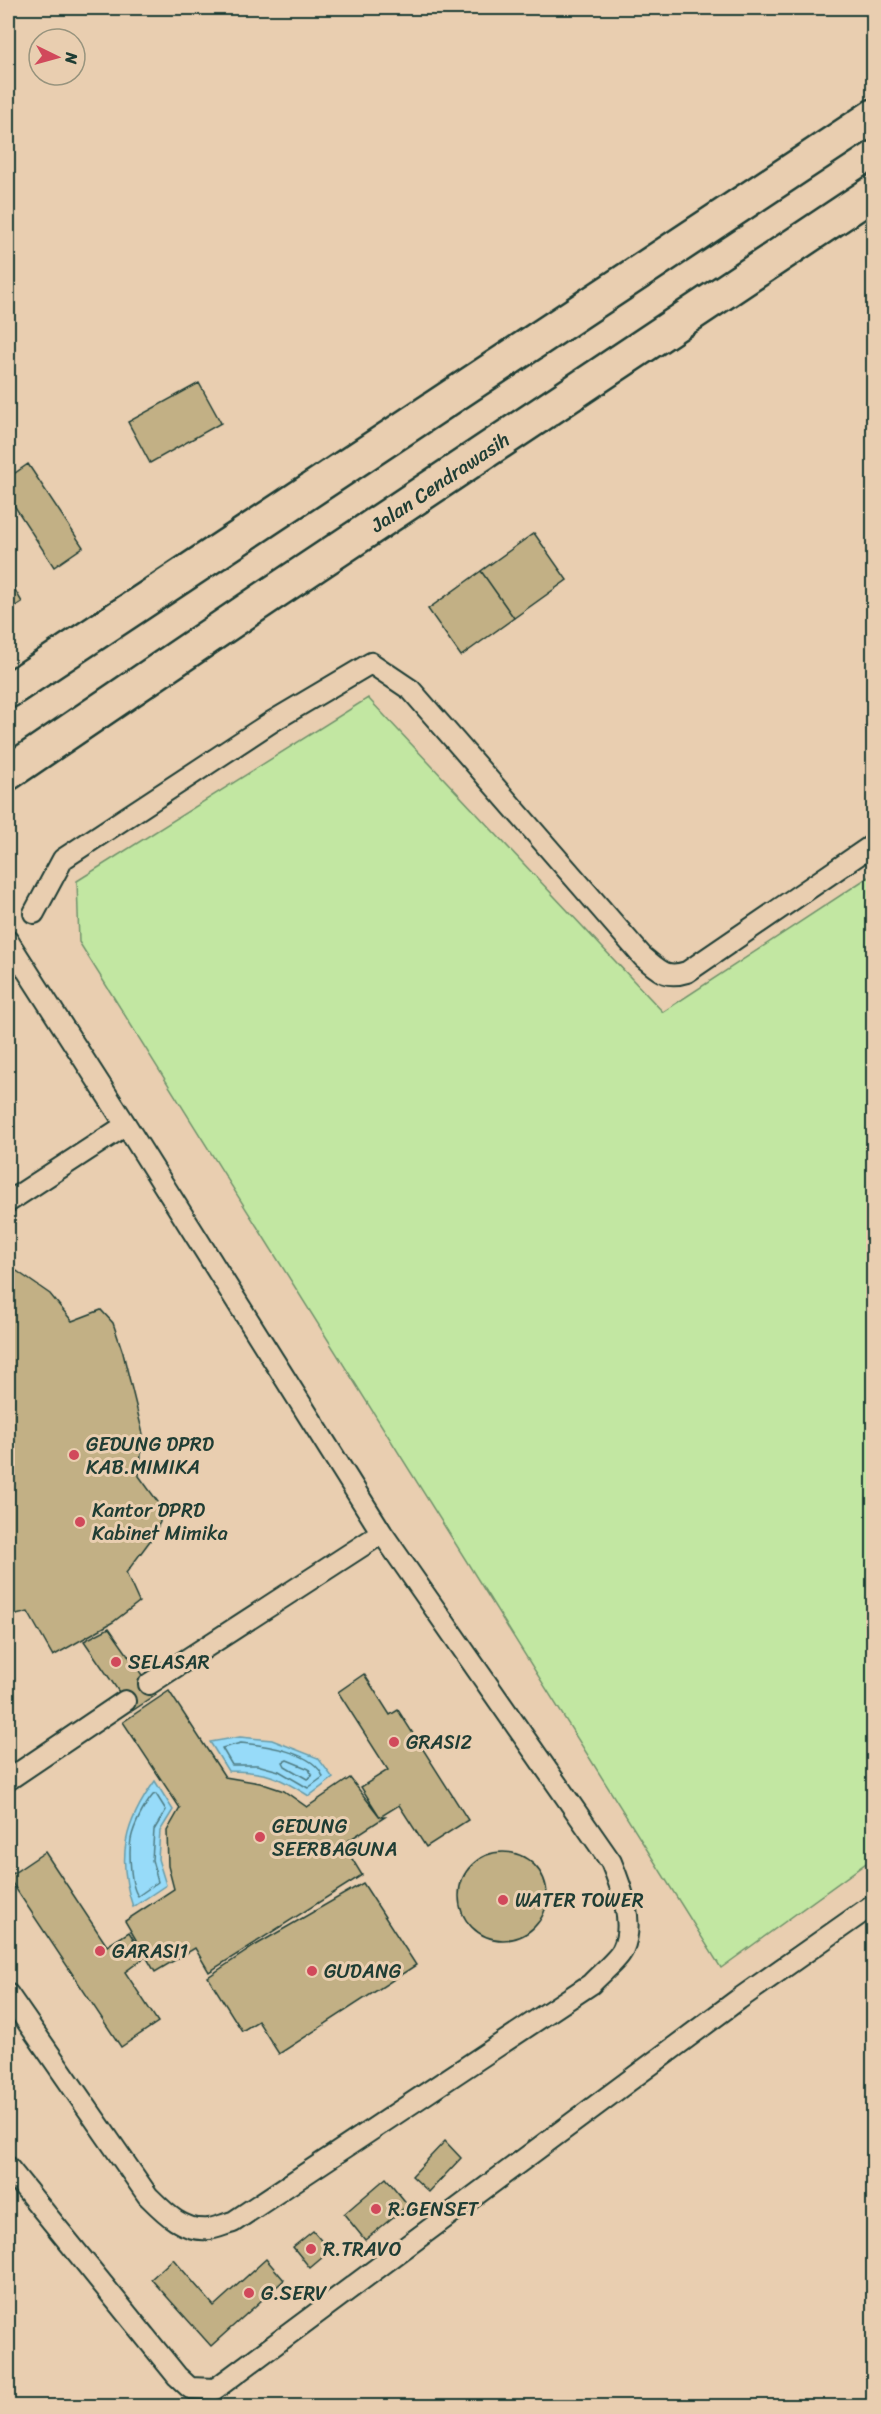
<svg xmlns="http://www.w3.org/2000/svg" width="881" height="2414" viewBox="0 0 881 2414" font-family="Sriracha,sans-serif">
<rect width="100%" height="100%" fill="#e9ceb0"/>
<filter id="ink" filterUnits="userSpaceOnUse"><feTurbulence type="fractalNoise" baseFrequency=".0167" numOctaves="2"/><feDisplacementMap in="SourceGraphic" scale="12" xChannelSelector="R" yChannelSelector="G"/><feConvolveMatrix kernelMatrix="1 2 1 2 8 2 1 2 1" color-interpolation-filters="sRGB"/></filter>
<g filter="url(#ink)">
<path fill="#c2e7a2" stroke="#70926b" stroke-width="1.5" d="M368 698 663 1012 873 874V1858L721 1968 79 942 77 881Z"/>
<path fill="#97dbf9" stroke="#679caa" stroke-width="1.5" d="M240 1737 272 1740 318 1758 333 1778 309 1796C277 1776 266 1771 228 1771L210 1742Z
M155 1781 173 1810 160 1831 158 1859 166 1885 133 1907C116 1857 125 1822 155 1781Z"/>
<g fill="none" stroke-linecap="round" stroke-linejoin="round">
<path stroke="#4f7c83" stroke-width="1.5" d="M241 1743C264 1745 315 1752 323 1777L308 1788 279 1771 257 1765H232L222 1748Z
M287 1760 309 1769 312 1776 307 1779 285 1766 283 1762Z
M156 1794 166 1810 154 1830 152 1860 158 1882 138 1896C130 1886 129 1851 131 1839 134 1825 144 1806 153 1795Z"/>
</g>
<path fill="#c2b085" stroke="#1f3d34" stroke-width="1.5" d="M199 383 221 423 150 463 128 422Z
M28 464 83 547 54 567 8 496V478Z
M534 533 567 580 514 618 481 571Z
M481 571 514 618 461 656 428 609Z
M8 578 22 602 8 611Z
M8 1265 50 1294 72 1321 101 1310 113 1323 123 1353 143 1434 139 1476 158 1502 160 1522 152 1538 126 1573 139 1602 113 1622 53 1656 28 1612 8 1617Z
M109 1628 156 1695 132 1711 84 1641Z
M364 1674 390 1715 398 1710 468 1820 426 1847 399 1805 380 1817 361 1787 388 1770 338 1692Z
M169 1691 225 1777 260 1783 284 1791 307 1807 350 1778 380 1817H385L343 1844 362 1875 209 1972 195 1948 155 1972 125 1921 174 1889 168 1866 167 1831 180 1808 123 1722Z
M459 1896a44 44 0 1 1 88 0a44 44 0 1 1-88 0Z
M45 1852 107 1946 129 1932 145 1957 125 1972 158 2022 121 2047 8 1877Z
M363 1883 416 1965 279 2054 258 2021 242 2031 208 1977 256 1945Z
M445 2141 461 2158 429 2192 412 2176Z
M386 2178 408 2205 365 2240 344 2214Z
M313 2231 330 2251 310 2268 293 2247Z
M173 2259 214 2306 266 2259 284 2280 211 2346 151 2279Z"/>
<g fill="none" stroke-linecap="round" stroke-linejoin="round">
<g stroke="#1f3d34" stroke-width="24">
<path id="lane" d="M34 913 63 859 273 721 371 663 411 690 643 957C659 970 665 979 687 972L874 844
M8 941 126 1125 382 1533 611 1862C621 1886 635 1923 623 1949 619 1959 599 1975 591 1984L233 2222C225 2224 217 2228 209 2229 183 2232 165 2213 148 2196L8 1994
M8 1202 126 1125
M149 1684 382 1533
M8 1780 125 1701
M8 2167 177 2376 190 2388 215 2389 739 1999 874 1904"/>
</g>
<g stroke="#1f3d34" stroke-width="38">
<path id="secondary" d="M8 691 874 116
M8 773 270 595 874 192"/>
</g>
<use href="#lane" stroke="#e9ceb0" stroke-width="20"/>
<use href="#secondary" stroke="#e9ceb0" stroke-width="33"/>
</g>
</g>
<g fill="#d1495b" stroke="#e9ceb0" stroke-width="2">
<circle cx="74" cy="1455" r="6"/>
<circle cx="80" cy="1522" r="6"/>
<circle cx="116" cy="1662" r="6"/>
<circle cx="394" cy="1742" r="6"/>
<circle cx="260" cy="1837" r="6"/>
<circle cx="503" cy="1900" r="6"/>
<circle cx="100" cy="1951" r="6"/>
<circle cx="312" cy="1971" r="6"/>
<circle cx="376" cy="2209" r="6"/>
<circle cx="311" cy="2249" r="6"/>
<circle cx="249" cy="2293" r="6"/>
</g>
<g text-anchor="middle" stroke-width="6" stroke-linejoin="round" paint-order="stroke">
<g font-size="20" fill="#1f3d34" stroke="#e9ceb0">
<text transform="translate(440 482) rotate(-34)" y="7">Jalan Cendrawasih</text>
</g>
<g font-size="20" fill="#1f3d34" stroke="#e9ceb0" text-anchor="start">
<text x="86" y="1451">GEDUNG DPRD<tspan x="86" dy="23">KAB.MIMIKA</tspan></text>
<text x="92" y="1517">Kantor DPRD<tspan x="92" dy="23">Kabinet Mimika</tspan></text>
<text x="128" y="1669">SELASAR</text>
<text x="406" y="1749">GRASI2</text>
<text x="272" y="1833">GEDUNG<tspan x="272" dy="23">SEERBAGUNA</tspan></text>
<text x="515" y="1907">WATER TOWER</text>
<text x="112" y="1958">GARASI1</text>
<text x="324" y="1978">GUDANG</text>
<text x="388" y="2216">R.GENSET</text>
<text x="323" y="2256">R.TRAVO</text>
<text x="261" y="2300">G.SERV</text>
</g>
</g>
<rect width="881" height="2414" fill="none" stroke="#e9ceb0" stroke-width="30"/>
<rect x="15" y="15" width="851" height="2384" fill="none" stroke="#1f3d34" stroke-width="2" filter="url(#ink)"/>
<g transform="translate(57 57) rotate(95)"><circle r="28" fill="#e9ceb0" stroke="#98947e" stroke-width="1.5"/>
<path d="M0-4.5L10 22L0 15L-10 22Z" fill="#d1495b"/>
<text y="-9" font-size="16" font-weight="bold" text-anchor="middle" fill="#1f3d34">N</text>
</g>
</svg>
